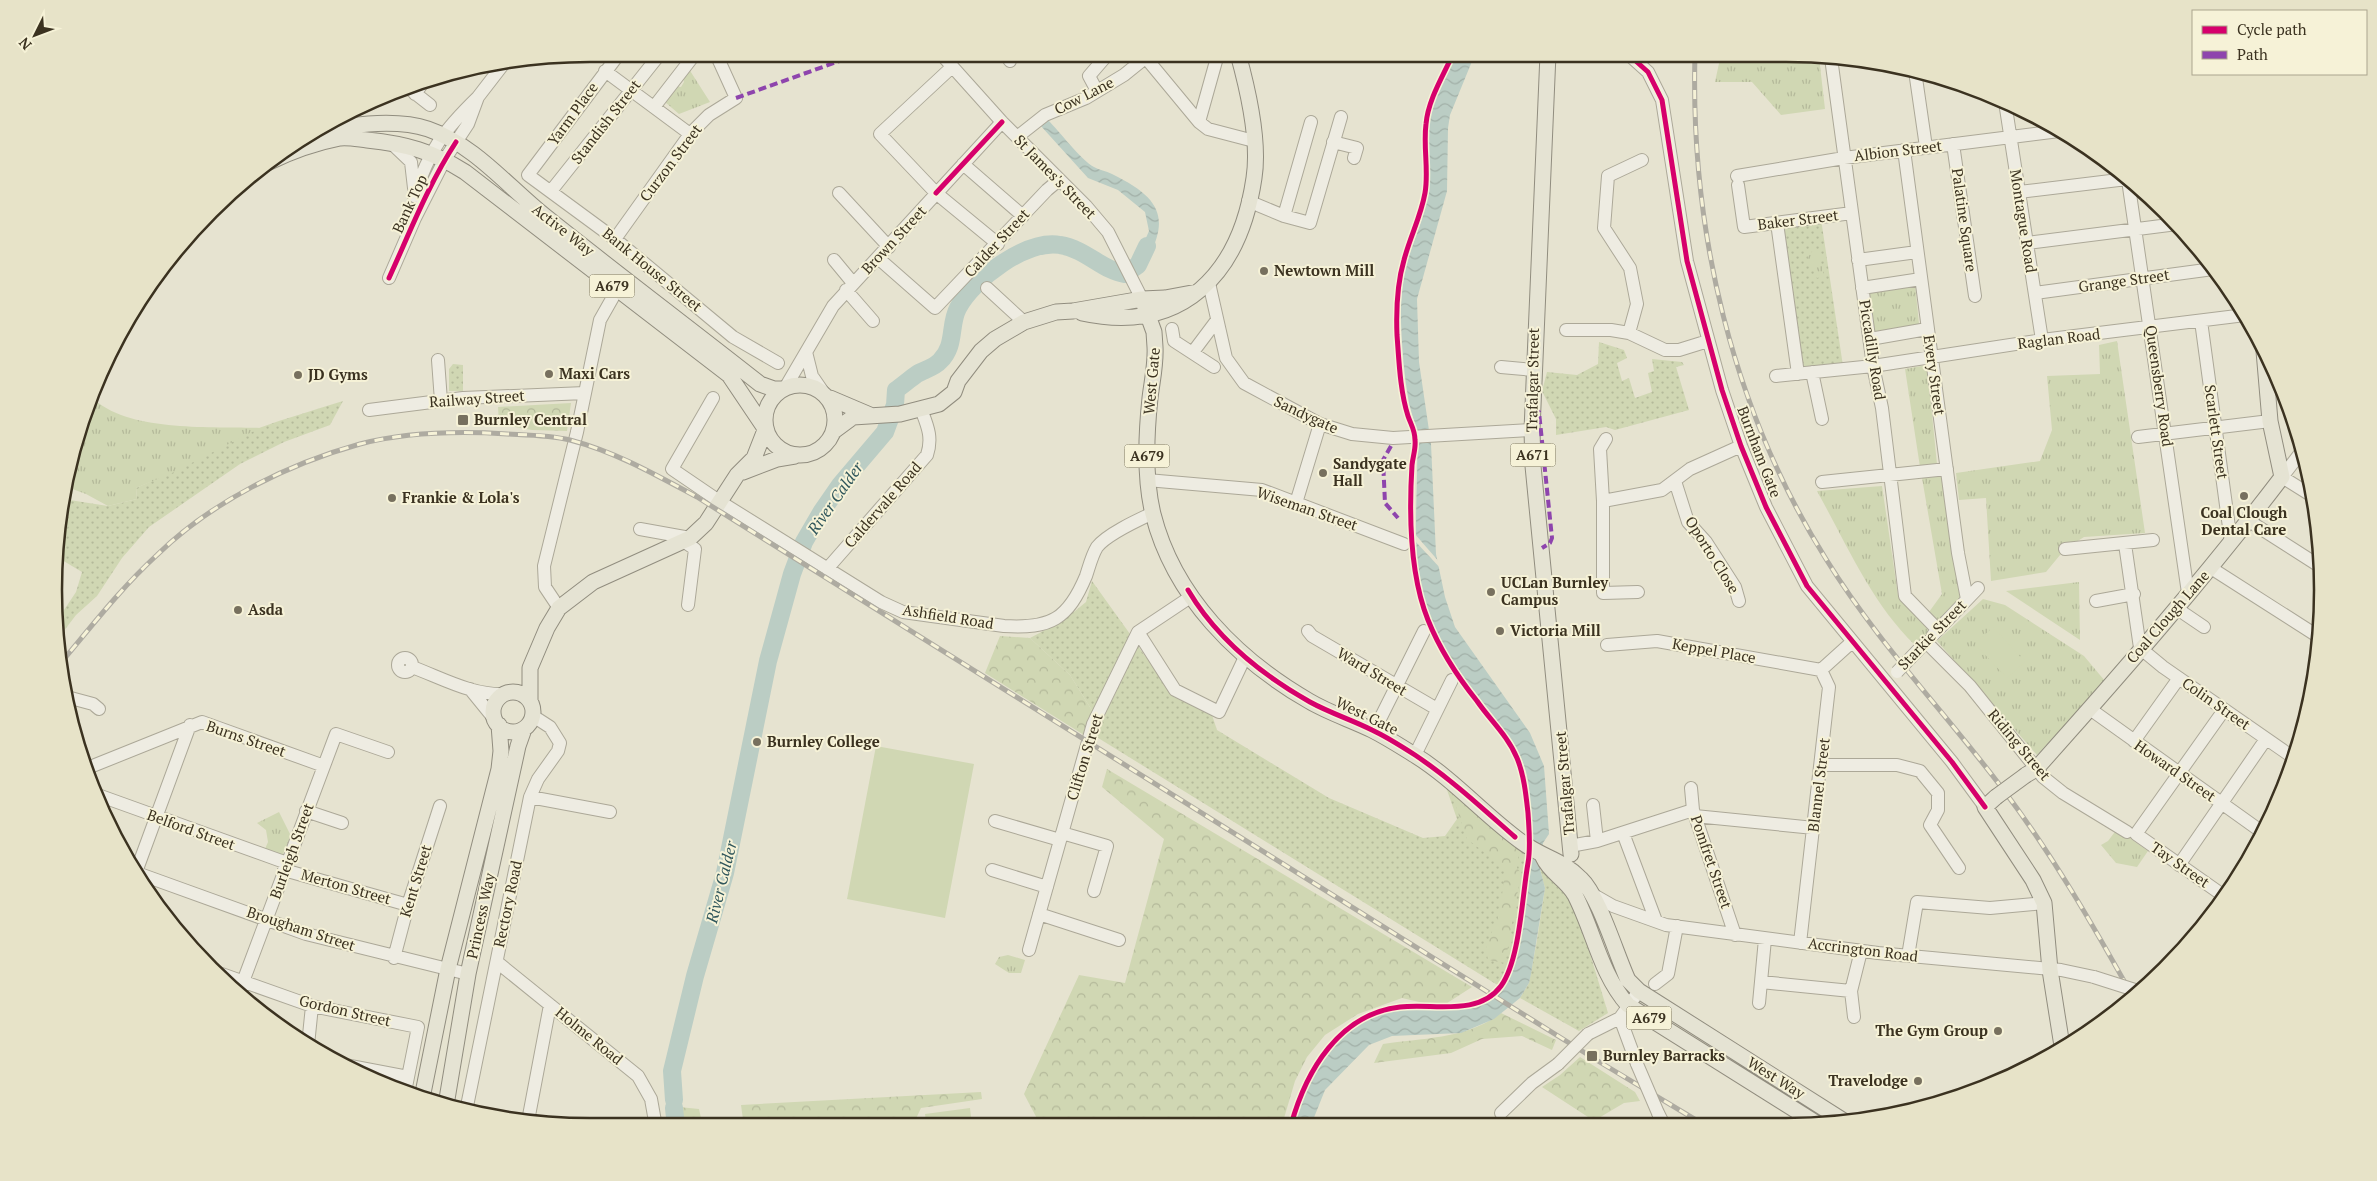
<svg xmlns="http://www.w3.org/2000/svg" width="2377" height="1181" viewBox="0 0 2377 1181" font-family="'PT Serif',serif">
<defs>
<pattern id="grass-dots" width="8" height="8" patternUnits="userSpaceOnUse" patternTransform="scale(1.25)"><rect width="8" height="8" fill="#d0d7b3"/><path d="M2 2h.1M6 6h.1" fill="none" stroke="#b4b99a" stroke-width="1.8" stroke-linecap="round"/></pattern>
<pattern id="forest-crowns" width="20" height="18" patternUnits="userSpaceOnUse" patternTransform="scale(1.25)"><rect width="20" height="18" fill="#d0d7b3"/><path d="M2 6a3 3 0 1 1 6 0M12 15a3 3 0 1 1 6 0" fill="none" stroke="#b4b99a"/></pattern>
<pattern id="park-tufts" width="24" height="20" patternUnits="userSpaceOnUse" patternTransform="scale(1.25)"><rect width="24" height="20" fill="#d0d7b3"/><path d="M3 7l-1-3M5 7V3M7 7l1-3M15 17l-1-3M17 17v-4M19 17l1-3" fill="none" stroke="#b4b99a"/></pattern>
<pattern id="water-waves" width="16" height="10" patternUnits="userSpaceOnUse" patternTransform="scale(1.25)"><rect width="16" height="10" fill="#bbcdc4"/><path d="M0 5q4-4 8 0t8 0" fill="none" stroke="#a2b0a8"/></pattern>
</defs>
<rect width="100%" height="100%" fill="#e6e3d0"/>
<path fill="url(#grass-dots)" d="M1821 219 1843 366 1799 372 1779 224Z
M1599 342 1624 350 1627 358 1617 363 1622 381 1629 378 1635 398 1652 392 1648 373 1654 371 1652 359 1682 362 1684 365 1676 367 1689 410 1615 430 1606 427 1556 435V419L1542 391 1547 372 1577 375 1598 364Z
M453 364 463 365V391H449V369Z
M343 401 330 425 284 442 240 464 149 527 122 558 97 596 76 615 57 640 56 622 76 592 82 572 57 557 63 499 108 506 137 499 136 488C178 470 217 445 259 428 286 418 315 410 343 401Z
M1092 581 1130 634 1093 712 1070 675 1030 638 1064 620 1086 602Z
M1138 646 1174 697 1212 715 1217 730 1329 798 1423 838 1445 836 1457 819 1446 787 1524 853 1528 863C1522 883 1519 906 1516 928 1514 949 1513 969 1499 986L1095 736Z
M1540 869 1565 889 1584 934 1608 1013 1579 1031 1520 998 1529 983 1537 940 1545 888Z"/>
<path fill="url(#forest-crowns)" d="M571 403 567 431 532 430 499 424 498 407Z
M1000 636 1030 638 1070 675 1093 712 1084 735 985 673Z
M1107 769 1472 987 1441 1007 1402 998 1358 1014 1325 1035 1307 1057 1295 1081 1282 1125 1041 1126 1024 1094 1079 975 1125 983 1164 839 1102 787Z
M1451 792 1519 849 1517 868 1521 873 1505 963 1488 960 1486 948 1500 910 1505 872 1488 855 1467 839Z
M1501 1013 1556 1040 1552 1050 1522 1036 1482 1039 1451 1053 1374 1063 1383 1044C1422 1038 1468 1039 1501 1013Z
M1580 1057 1635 1092 1640 1101 1624 1103 1597 1119 1588 1117 1542 1087 1560 1075Z
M981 1092 982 1099 921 1108 913 1125 908 1126 744 1127 741 1105Z
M679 1107 699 1109 703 1127H681Z"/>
<path fill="url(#park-tufts)" d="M1721 54H1787L1819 57 1825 109 1781 115 1752 82H1715Z
M687 66 710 102 679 114 665 102 676 86 681 87 684 82 682 75Z
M1813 250 1823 256 1820 264 1823 268V274L1818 278 1815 277 1816 270 1810 265 1808 257Z
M1915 284 1919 324 1875 333 1869 292Z
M2117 341 2145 533 2084 537 2065 549 2046 572 1991 581 1986 498 1959 500 1956 473 2040 461 2052 430 2047 376 2100 374 2099 345Z
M1927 365 1937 464 1920 467 1905 369Z
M91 397C129 433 210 426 260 428L172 473 136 488 137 499 108 506 86 494 64 486Z
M1942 475 1962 599 1939 623 1929 612 1942 594 1922 478Z
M1882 486 1898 595 1929 631 1915 645C1872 604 1846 543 1817 491Z
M2079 582 2080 640 2006 591Z
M1983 599 2005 605 2084 656 2105 681 2037 755 1937 641Z
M279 812 291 836 282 856 265 849 268 842 266 830 257 823Z
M2117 829 2148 851 2137 867 2116 863 2101 845 2108 841Z
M1008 955 1025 960 1021 973H1009L995 964 999 957Z"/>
<path fill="#d0d7b3" d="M1993 627 2025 662 2007 678 1975 644Z
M876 746 974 764 945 918 847 899Z
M970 1108 972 1126H927L925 1114Z"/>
<path fill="url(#water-waves)" d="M1456 54H1475L1450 115 1448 128 1447 191 1417 299 1419 362 1431 444 1436 554 1445 597 1455 627 1530 733 1544 766 1549 834 1543 843 1540 869 1545 888 1531 974 1529 983 1520 998 1494 1019 1461 1033 1392 1036 1369 1045 1325 1090 1311 1125H1293C1309 1067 1340 1019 1403 1009 1438 1004 1479 1020 1503 986 1523 955 1523 900 1531 864 1534 849 1531 834 1531 820 1530 799 1530 777 1521 758 1511 737 1496 719 1482 701 1460 673 1438 643 1427 609 1409 554 1419 496 1417 440 1417 427 1412 416 1409 403 1404 376 1402 349 1401 322 1400 301 1402 280 1408 259 1413 241 1422 224 1425 205 1430 178 1423 151 1427 124 1431 99 1445 76 1456 54Z
M1048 120C1059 131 1081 160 1094 167 1099 170 1106 171 1112 174 1167 201 1170 222 1140 273L1135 263 1149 231 1145 212 1118 190 1088 178 1040 125Z"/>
<path fill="#e6e3d0" d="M1414 533 1441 564 1442 570 1414 540Z"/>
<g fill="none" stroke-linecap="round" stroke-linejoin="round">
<path stroke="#bbcdc4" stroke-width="18" d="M674 1100 672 1071 695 976 725 873 768 661 792 574 804 542 822 511 840 485 885 432 895 405 896 390C903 385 910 379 917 374 924 370 935 367 940 361 956 346 949 325 958 308 973 279 1027 239 1060 245 1086 249 1103 271 1125 274L1138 265 1147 246
M674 1108 676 1127"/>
<g stroke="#aca898" stroke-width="14">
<path id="minor" d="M619 54 528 175 615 239 733 337 778 363
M941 54 1002 122 1086 206 1108 232 1142 299
M1005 54 1010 61
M1628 54 1648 72 1662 100 1687 261 1722 390 1741 446 1766 507 1807 586 1952 762 1985 807
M1146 58 1199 122 1208 129 1254 141
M1831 58 1873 366 1882 408 1905 596 1938 630
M952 67 880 134 936 193 998 244
M605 71 690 134
M1915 71 1926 147
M407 87 430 105
M1097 91 1089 76 1108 54
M415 94 424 81
M478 97 505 62
M2005 102 2042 340
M654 107 695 54
M1199 122 1218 54
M1017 137 1045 115 1086 98 1124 75 1150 54
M390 142 411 162 414 188
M1333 142 1357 148 1354 158
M1953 144 1975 296
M1904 150 1958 553 1967 599
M963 164 1023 216
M1737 176 1844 158 2059 131
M2128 180 2188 593
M1738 185 1744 227 1852 213
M551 191 660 54
M2019 192 2127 179
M839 193 889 247
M1248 201 1284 216 1310 223 1341 117
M1284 216 1311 122
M1777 223 1798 374
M615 239 690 134 709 115 736 98 716 54
M2027 243 2177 224
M878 258 935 308 1047 190 1059 180
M834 260 853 283
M1858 260 1917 252
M389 278 415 218 445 159 468 124 478 97C443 131 430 149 414 196
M1209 283 1226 358 1244 383 1320 424 1352 434 1393 438 1532 430
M987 288 1024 322
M1862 288 1921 279
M846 290 873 321
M2035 293 2213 269
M2201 321 2231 542
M1172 329 1174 341 1214 367
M1566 330H1611L1629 333 1665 350H1679L1708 341
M1629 333 1637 304 1630 268 1604 228 1608 176 1642 160
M1870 339 1927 329
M806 352 812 376 823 392
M1193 352 1217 320
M438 360 441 401
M1501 367 1533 370
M1812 372 1822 419
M1776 376 1873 366 2042 340 2245 315
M785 388 833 306 1002 122
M713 398 672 469 719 501 881 602 903 612 1004 626C1051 629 1068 619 1086 576 1089 567 1092 555 1097 547 1107 534 1138 520 1153 513
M369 410 463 398 585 393
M2138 437 2270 421
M1606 439 1600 449 1603 501 1662 490 1690 469 1741 446
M2302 451 2282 477 2314 497
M1147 480 1262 490 1404 544
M1675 481 1688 522 1706 542 1735 587 1739 601
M1822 482 1947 469
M1603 501V593L1638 592
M1296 503 1320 424
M2249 521 2321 567
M640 529 690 538
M683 541 695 549 688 605
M2125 544 2140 648 2163 667 2294 758
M2065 549 2153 540
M2211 568 2319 637
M827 569 927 455C933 437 927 425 921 409
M2096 601 2134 594
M559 608 545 587 544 566 577 432 600 320 617 290
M2176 608 2204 627
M1308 631 1312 636 1437 709
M1138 632 1175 690 1219 712 1245 657
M1933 635 1978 588
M1926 642 1970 686 2043 777 2063 793 2127 832
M1607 645 1657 641 1821 670
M398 665a7 7 0 1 1 14 0a7 7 0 1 1-14 0Z
M412 667C442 678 473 696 506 694
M470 689 496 721
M67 697 93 704 99 709
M2090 709 2262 832
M1374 731 1424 631
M2134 741 2179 678
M1415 755 1452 680
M1822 765H1897L1920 771 1938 793V810L1930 825 1959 868
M85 769 202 722 324 766
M1691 788 1693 810 1735 935
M95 794 287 863
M530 797 610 812
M1593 805 1597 841
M306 811 342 823
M1695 816 1814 828
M995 821 1060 840
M1062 833 1107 846 1094 891
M1623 833 1656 921
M1570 846 1597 841 1693 810
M2179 865 2266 739
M284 870 408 905
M992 870 1047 887
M136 872 190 725
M137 873 306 934 468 974
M1592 894 1613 906 1666 925 1878 953 2061 970 2094 977
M2224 896 2136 834 2224 710
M1039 914 1119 940
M1800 943 1829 687 1821 670 1852 642
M1029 950 1093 724 1138 632 1192 596
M1908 956 1917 902 1990 908 2044 903
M394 958 408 905 440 806
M497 962 638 1076 651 1099 656 1127
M216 972 312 1006 418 1027 405 1092
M1761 982 1851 991
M1655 984 1668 974 1677 926
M238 995 336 734 388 752
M1759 1003 1765 939
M1854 1017 1851 991 1861 951
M1620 1018 1637 1064
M1588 1034 1620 1018 1639 991
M308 1045 312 1006
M345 1065 408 1077
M466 1111 530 797 538 779 558 751 560 743 550 727 533 716
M1501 1113 1532 1083 1558 1064
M1658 1113 1663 1123
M528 1121 550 1005"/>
</g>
<g stroke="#918d7f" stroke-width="17">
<path id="major" d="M1548 54 1532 430 1533 466 1571 854
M309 134C342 125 395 118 428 129 475 145 508 187 546 217 616 273 689 328 760 384L774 389H783
M267 163C290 152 314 143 340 138 348 137 358 139 367 140 406 144 432 151 465 172L729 375 764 427
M1142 299 1154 332 1155 347C1156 364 1152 381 1150 398 1146 436 1144 477 1153 514 1174 597 1238 660 1309 701 1329 713 1352 720 1372 730 1386 737 1400 746 1413 754 1454 779 1485 816 1523 843 1544 858 1563 860 1581 879 1599 896 1616 954 1628 980L1639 991 1847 1123
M1082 313C1183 335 1240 273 1254 178 1260 140 1248 90 1238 54
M765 420a35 35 0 1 1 70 0a35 35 0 1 1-70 0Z
M830 398 870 415
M834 431 853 417 900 414 939 404 954 392 958 381 981 351 995 339 1024 322 1056 312 1073 311 1142 299 1165 298 1197 292
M743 472 777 459 795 456
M493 712a20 20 0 1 1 40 0a20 20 0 1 1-40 0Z
M530 701V668L547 628 559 608 593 582 690 538 706 523 737 475 754 458 765 430
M2026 775 2036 769C2121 674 2205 578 2282 477L2270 421 2264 351
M1996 797 1985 807 2033 880 2044 903 2050 970 2062 1046
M1543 857C1550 873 1566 879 1575 895 1594 932 1600 973 1628 1005L1816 1123
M422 1098 448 969 499 769 501 751 499 725
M446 1105 468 974 518 746 524 729"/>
</g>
<use href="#minor" stroke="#eeece2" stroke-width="12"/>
<use href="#major" stroke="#e5e3d3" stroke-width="15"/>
<g stroke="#aeaba1" stroke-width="5">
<path id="rail" d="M1695 54C1690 230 1732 409 1826 559 1877 642 1944 711 2002 788 2052 854 2093 925 2133 997
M59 665C91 627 121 588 157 555 211 502 288 464 360 444 407 432 459 431 507 434 528 435 549 435 570 440 616 452 656 475 697 497L1598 1061 1701 1123"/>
</g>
<use href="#rail" stroke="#f6f2d7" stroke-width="3" stroke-dasharray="9" stroke-linecap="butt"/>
<g stroke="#aca898" stroke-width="14" stroke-linecap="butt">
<path id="minor-bridge" d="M1897 672 1921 647
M2094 977 2138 991
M1558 1064 1588 1034
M1637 1064 1658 1113"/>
</g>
<g stroke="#918d7f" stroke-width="17" stroke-linecap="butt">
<path id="major-bridge" d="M1996 797 2026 775"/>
</g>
<use href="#minor-bridge" stroke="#eeece2" stroke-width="12"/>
<use href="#major-bridge" stroke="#e5e3d3" stroke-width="15"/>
<path stroke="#8e44ad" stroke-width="4" stroke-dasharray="8 4" stroke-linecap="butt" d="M736 98 859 54
M1533 407 1539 412 1552 538 1550 543 1542 548
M1391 446 1383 460 1385 503 1398 518"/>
<g stroke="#f6f2d7" stroke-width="8">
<path id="cycleway" d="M1628 54 1648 72 1662 100 1687 261 1722 390 1741 446 1766 507 1807 586 1952 762 1985 807
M936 193 1002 122
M389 278C410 232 428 185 456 142
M1188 590C1217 639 1262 675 1310 702 1330 713 1352 720 1372 730 1387 737 1401 746 1415 755 1451 779 1482 808 1515 837
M1291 1125C1306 1071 1339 1014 1400 1007 1433 1003 1478 1017 1501 986 1520 960 1522 896 1528 863 1531 846 1529 830 1528 813 1526 795 1524 775 1517 758 1508 736 1490 720 1477 701 1457 676 1440 650 1428 620 1410 575 1409 513 1412 465 1413 456 1416 448 1415 440 1415 430 1411 425 1408 416 1400 391 1399 361 1397 335 1396 310 1397 284 1404 260 1410 237 1421 216 1425 193 1429 171 1423 147 1426 124 1428 100 1443 76 1453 54"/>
</g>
<use href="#cycleway" stroke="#d6006c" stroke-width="5"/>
</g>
<g fill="#77705e" stroke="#f6f2d7" stroke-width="2">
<circle cx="1264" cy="271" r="5"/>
<circle cx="549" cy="374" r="5"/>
<circle cx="298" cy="375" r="5"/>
<rect x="457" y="414" width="12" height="12" rx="2.5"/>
<circle cx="1323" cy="473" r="5"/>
<circle cx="2244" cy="496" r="5"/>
<circle cx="392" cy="498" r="5"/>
<circle cx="1491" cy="592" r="5"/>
<circle cx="238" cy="610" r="5"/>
<circle cx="1500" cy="631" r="5"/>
<circle cx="757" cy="742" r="5"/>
<circle cx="1998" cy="1031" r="5"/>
<rect x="1586" y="1050" width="12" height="12" rx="2.5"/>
<circle cx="1918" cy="1081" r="5"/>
</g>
<g text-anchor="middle" stroke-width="4" stroke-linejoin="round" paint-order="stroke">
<g fill="#f6f2d7" stroke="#736c57" stroke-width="1">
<rect x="589.5" y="274.5" width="45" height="23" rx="4"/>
<rect x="1510.5" y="443.5" width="45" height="23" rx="4"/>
<rect x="1124.5" y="444.5" width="45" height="23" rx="4"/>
<rect x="1626.5" y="1006.5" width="45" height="23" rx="4"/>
</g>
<g font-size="14" font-weight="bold" fill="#3b3220">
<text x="612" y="291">A679</text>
<text x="1533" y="460">A671</text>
<text x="1147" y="461">A679</text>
<text x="1649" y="1023">A679</text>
</g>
<g font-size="15" fill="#3b3220" stroke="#f6f2d7">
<text transform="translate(1084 96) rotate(-27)" y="5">Cow Lane</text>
<text transform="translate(573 114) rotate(-54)" y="5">Yarm Place</text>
<text transform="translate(606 122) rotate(-52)" y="5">Standish Street</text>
<text transform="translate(1898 151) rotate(-7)" y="5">Albion Street</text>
<text transform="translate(671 163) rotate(-53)" y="5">Curzon Street</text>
<text transform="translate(1055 177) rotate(46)" y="5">St James's Street</text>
<text transform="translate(410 204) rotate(-65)" y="5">Bank Top</text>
<text transform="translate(1798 220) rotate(-7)" y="5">Baker Street</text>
<text transform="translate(1964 220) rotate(82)" y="5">Palatine Square</text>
<text transform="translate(2023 221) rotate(81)" y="5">Montague Road</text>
<text transform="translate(563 230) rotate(38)" y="5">Active Way</text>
<text transform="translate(894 240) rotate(-47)" y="5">Brown Street</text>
<text transform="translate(997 243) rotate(-47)" y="5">Calder Street</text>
<text transform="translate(652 270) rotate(39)" y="5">Bank House Street</text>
<text transform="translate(2124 281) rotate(-8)" y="5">Grange Street</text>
<text transform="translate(2059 339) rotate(-7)" y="5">Raglan Road</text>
<text transform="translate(1872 350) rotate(81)" y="5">Piccadilly Road</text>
<text transform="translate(1934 375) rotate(82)" y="5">Every Street</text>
<text transform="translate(1533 380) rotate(-89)" y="5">Trafalgar Street</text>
<text transform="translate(1152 381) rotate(-85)" y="5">West Gate</text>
<text transform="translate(2159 386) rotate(82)" y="5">Queensberry Road</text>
<text transform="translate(477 399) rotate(-4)" y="5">Railway Street</text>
<text transform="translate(1306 415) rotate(25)" y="5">Sandygate</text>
<text transform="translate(2216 432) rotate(82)" y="5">Scarlett Street</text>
<text transform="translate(1759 452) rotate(69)" y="5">Burnham Gate</text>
<text transform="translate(883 505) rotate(-49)" y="5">Caldervale Road</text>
<text transform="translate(1307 509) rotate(19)" y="5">Wiseman Street</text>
<text transform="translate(1712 555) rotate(58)" y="5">Oporto Close</text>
<text transform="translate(948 617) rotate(9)" y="5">Ashfield Road</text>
<text transform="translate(2168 617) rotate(-49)" y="5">Coal Clough Lane</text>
<text transform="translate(1932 635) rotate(-46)" y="5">Starkie Street</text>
<text transform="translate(1714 651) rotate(10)" y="5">Keppel Place</text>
<text transform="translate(1372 672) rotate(31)" y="5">Ward Street</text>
<text transform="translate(2216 704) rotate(35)" y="5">Colin Street</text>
<text transform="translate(1367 716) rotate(26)" y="5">West Gate</text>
<text transform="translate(246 739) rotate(19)" y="5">Burns Street</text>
<text transform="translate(2019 745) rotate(50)" y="5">Riding Street</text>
<text transform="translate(1085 757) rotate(-73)" y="5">Clifton Street</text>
<text transform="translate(2175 771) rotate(35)" y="5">Howard Street</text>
<text transform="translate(1565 783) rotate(-95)" y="5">Trafalgar Street</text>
<text transform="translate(1819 785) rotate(-83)" y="5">Blannel Street</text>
<text transform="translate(191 830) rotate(20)" y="5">Belford Street</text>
<text transform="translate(292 851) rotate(-70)" y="5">Burleigh Street</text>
<text transform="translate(1711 862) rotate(71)" y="5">Pomfret Street</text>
<text transform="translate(2180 865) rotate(35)" y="5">Tay Street</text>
<text transform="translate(416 881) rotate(-73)" y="5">Kent Street</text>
<text transform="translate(346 887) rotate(16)" y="5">Merton Street</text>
<text transform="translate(508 904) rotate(-78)" y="5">Rectory Road</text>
<text transform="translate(481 916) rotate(-78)" y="5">Princess Way</text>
<text transform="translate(301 929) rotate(18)" y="5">Brougham Street</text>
<text transform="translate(1863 950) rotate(7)" y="5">Accrington Road</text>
<text transform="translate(345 1011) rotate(13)" y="5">Gordon Street</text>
<text transform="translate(589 1036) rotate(39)" y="5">Holme Road</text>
<text transform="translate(1776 1078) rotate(32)" y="5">West Way</text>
</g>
<g font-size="15" font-weight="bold" fill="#3b3220" stroke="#f6f2d7" text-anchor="start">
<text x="1274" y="276">Newtown Mill</text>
<text x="559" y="379">Maxi Cars</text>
<text x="308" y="380">JD Gyms</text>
<text x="474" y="425">Burnley Central</text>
<text x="1333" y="469">Sandygate<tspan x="1333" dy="17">Hall</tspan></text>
<text x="402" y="503">Frankie &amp; Lola's</text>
<text x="2244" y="518" text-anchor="middle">Coal Clough<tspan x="2244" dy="17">Dental Care</tspan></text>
<text x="1501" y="588">UCLan Burnley<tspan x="1501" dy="17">Campus</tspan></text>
<text x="248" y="615">Asda</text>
<text x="1510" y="636">Victoria Mill</text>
<text x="767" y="747">Burnley College</text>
<text x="1988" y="1036" text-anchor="end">The Gym Group</text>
<text x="1603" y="1061">Burnley Barracks</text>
<text x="1908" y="1086" text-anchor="end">Travelodge</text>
</g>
<g font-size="16" font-style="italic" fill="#2f565b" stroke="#f6f2d7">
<text transform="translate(835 498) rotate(-55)" y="6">River Calder</text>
<text transform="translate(721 882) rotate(-76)" y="6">River Calder</text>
</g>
</g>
<path d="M0 0H2377V1181H0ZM590 62H1786A528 528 0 0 1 2314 590V590A528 528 0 0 1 1786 1118H590A528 528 0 0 1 62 590V590A528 528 0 0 1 590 62Z" fill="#e7e3c8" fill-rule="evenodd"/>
<path fill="none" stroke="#3b3220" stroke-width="2.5" d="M590 62H1786A528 528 0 0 1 2314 590V590A528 528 0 0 1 1786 1118H590A528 528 0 0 1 62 590V590A528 528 0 0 1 590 62Z"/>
<rect x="2192" y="10" width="175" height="65" fill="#f6f2d7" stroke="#aba58e"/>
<rect x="2202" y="26" width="25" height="8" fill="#d6006c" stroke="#aba58e"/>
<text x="2237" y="35" font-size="15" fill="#3b3220">Cycle path</text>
<rect x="2202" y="51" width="25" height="8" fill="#8e44ad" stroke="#aba58e"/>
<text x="2237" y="60" font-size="15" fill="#3b3220">Path</text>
<g transform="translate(35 35) rotate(228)" stroke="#f6f2d7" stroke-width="4" paint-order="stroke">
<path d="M0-4L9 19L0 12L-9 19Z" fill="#3b3220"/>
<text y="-8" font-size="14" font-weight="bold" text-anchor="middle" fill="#3b3220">N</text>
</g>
</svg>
